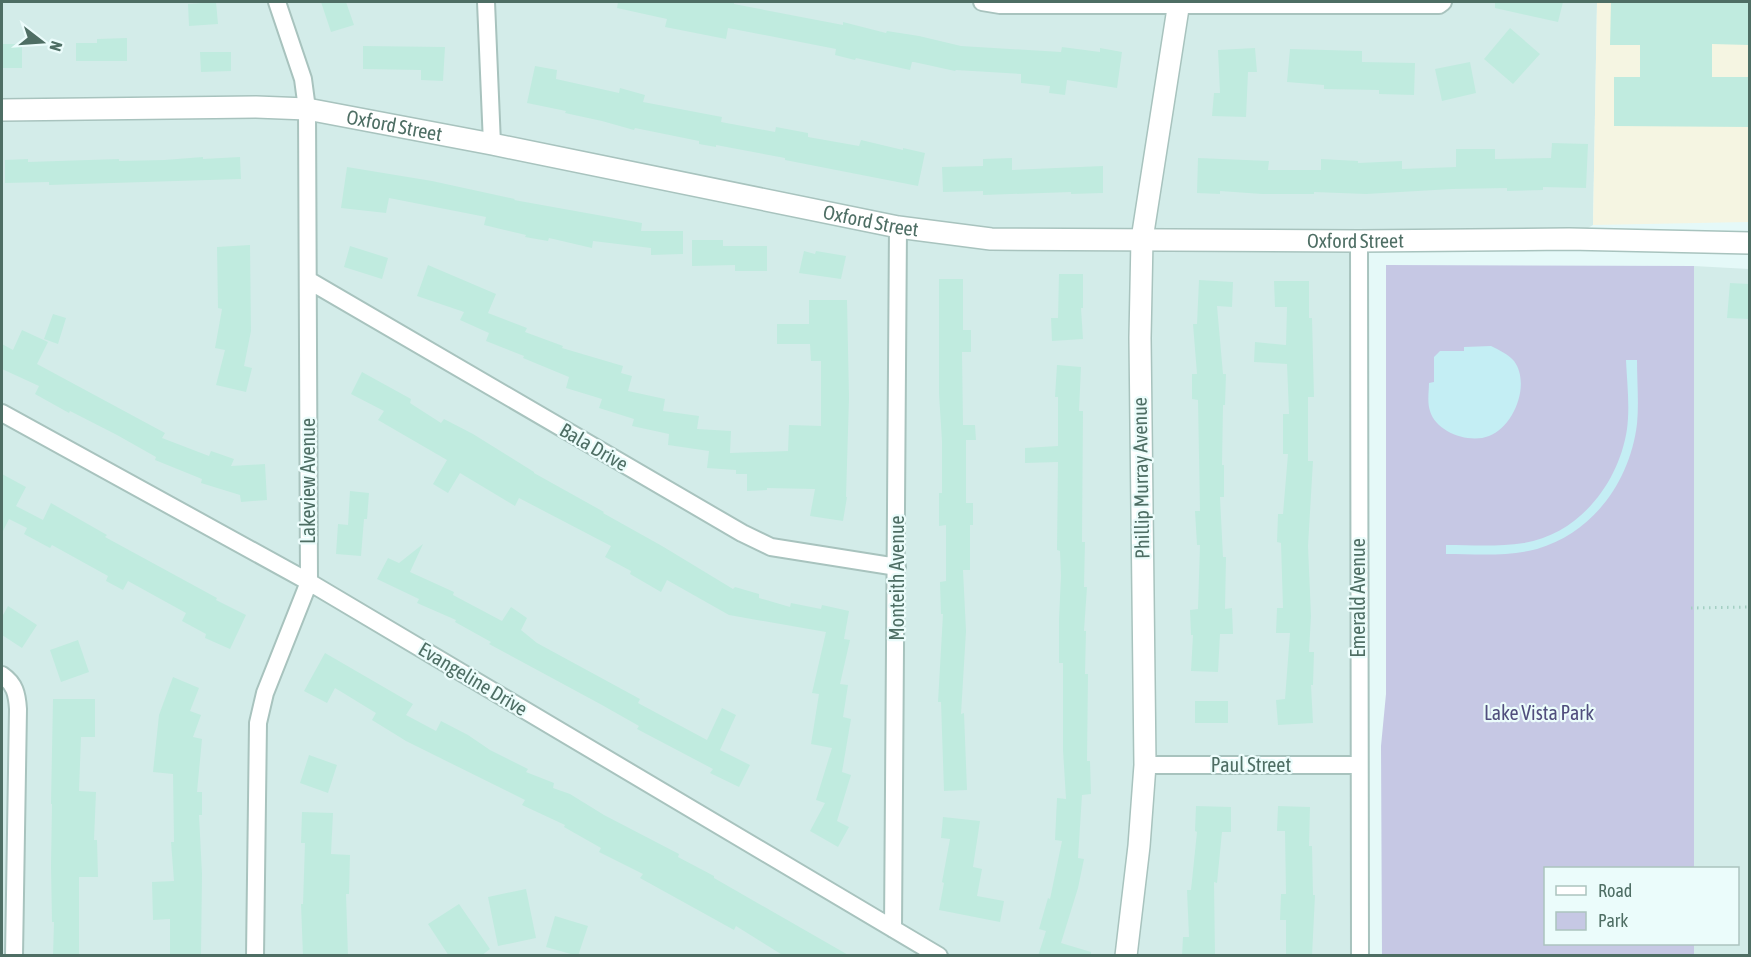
<svg xmlns="http://www.w3.org/2000/svg" width="1751" height="957" viewBox="0 0 1751 957" font-family="'Asap Condensed',sans-serif">
<rect width="100%" height="100%" fill="#e5f9f8"/>
<path fill="#d3ece9" d="M2 2H1597L1593 225 1569 239 1360 241 1361 955 2 956Z
M1694 266 1749 269V955H1694V944H1738V868H1694Z"/>
<path fill="#f5f5e2" d="M1597 2H1749V222L1593 225Z"/>
<path fill="#c6c8e4" d="M1386 265 1694 266V868H1546V944H1694V955L1382 956 1381 746 1386 694Z"/>
<path fill="#c4eef4" d="M1491 346C1499 350 1508 354 1514 361 1531 384 1514 427 1489 436 1469 444 1436 432 1430 411 1427 402 1429 391 1429 383L1434 382V357L1440 351H1464V347Z
M1626 360H1637C1637 381 1639 403 1637 424 1630 481 1594 532 1537 549 1508 557 1475 554 1446 554V545C1471 545 1498 547 1524 543 1579 534 1619 483 1627 429 1630 406 1627 383 1626 360Z"/>
<path fill="#c0ebdf" d="M216 2 218 24 189 26 188 4Z
M321 2H346L354 25 331 32Z
M618 2H734V4L843 25V22L886 33 887 31 919 36 961 46 1061 52 1062 47 1100 52V48L1122 52 1117 88 1067 80 1065 95 1049 93 1050 86 1021 83V74L956 70 955 71 914 62H912L910 70 856 58 855 60 835 55 836 49 728 28 726 39 665 27 667 19 617 8Z
M1495 2H1563L1558 22 1495 8Z
M1611 2H1749V45L1712 44V77H1749V127L1614 126V77H1640V45H1610Z
M1510 28 1540 54 1513 84 1484 59Z
M127 38V61H76V43H97V39Z
M2 44H22V68H2Z
M363 46 445 47 443 81 421 80V70L363 69Z
M1255 48 1257 72H1248L1246 117 1212 116 1214 93H1220L1218 50Z
M1290 49 1362 51V62L1415 63 1414 95 1379 94V90L1324 89V85L1287 82Z
M200 52H231V71L201 72Z
M1470 62 1476 93 1442 101 1435 69Z
M535 66 557 70 556 79 619 93 620 88 645 95 643 102 722 117 721 122 775 132 776 127 808 133V137L859 146 861 140 903 150V148L925 153 918 186 785 160V158L716 145V147L699 144V141L635 128 634 130 602 121 565 113 566 111 527 103Z
M1552 143 1588 144 1586 188 1543 187V190L1507 191V188L1452 189 1366 194 1314 192V194H1262L1220 191V194L1197 193 1198 158 1269 161 1268 170H1321V159L1358 161V163L1402 161V169L1456 167V149H1495V159L1551 158Z
M203 157V159L240 157 241 179 49 185V182L5 183V160L28 159V162L119 159V161L164 160Z
M1012 158V170L1103 166V193L1071 194V192L983 195V191L943 192 942 167 983 166V159Z
M347 167 432 181 515 199 514 200 642 223 641 231H683V254L651 255V248L593 241 592 248 549 238 548 241 525 237 526 235 484 225 486 217 389 198 386 213 341 208Z
M692 240H723V246H767V271H735V265L692 266Z
M250 245 251 331 244 366 252 368 246 392 216 385 225 350 215 348 222 309 218 308 217 247Z
M350 246 388 258 382 279 344 267Z
M804 251 815 254 816 251 846 256 841 279 799 273Z
M428 265 496 294 488 313 527 328 525 332 563 346 562 348 623 366 621 373 632 376 628 391 665 399 663 411 699 416 697 429 731 431 730 453 788 451 789 425 821 426V361H811L810 344H777V324H809V300H847L849 398 846 497H847L843 521 810 516 815 489 767 488V490L747 491V474H736V470L707 468 709 451 668 445 669 434 632 426 634 419 599 408 602 399 566 388 569 377 523 358 524 356 486 341 489 333 460 320 464 312 417 296Z
M1059 274H1083V308H1081L1083 339 1052 341 1051 318H1058Z
M939 279H963V330H971V352H962L963 425H975L976 440H966V503H973V525H970V570H963L966 631 961 714 964 713 967 790 944 791 941 702H938L943 614H941L940 582 946 581V525L939 526V493H942V441L939 394Z
M1199 280 1233 282 1232 307 1217 306 1223 374H1226L1225 405H1223L1222 465H1224V497H1220L1223 557H1226L1225 609 1232 608 1233 634H1220L1218 672 1191 671 1193 635H1191L1190 610 1198 609 1200 545H1197L1195 511H1200L1198 400 1192 399V374H1197L1193 324H1197Z
M1274 281H1309V318H1312L1314 397H1308V461H1313L1308 546 1311 616 1309 652H1314L1313 685H1311L1313 723 1278 725 1276 700 1285 699 1290 633H1276L1277 608H1283L1281 543 1277 542 1278 514H1283L1288 454H1283V414H1289L1287 364 1254 362 1255 342 1286 345 1287 307H1275Z
M1730 283 1749 284V319L1727 318Z
M53 314 66 318 58 344 44 339Z
M22 330 48 342 37 364 165 433 162 438 209 456 211 451 234 459 231 466 265 464 267 500 241 502 240 495 201 483 202 479 155 460 156 457 117 435 70 411 69 413 35 394 39 386 2 369V344L13 350Z
M1057 365 1081 367 1079 411H1083L1082 542H1085L1084 587H1087L1084 631H1086L1085 674H1088L1087 761H1090L1091 794 1082 795 1078 858 1084 859 1078 888 1061 943 1091 952V956H1038L1046 931 1039 929 1048 898 1050 899 1062 841 1055 840 1057 798 1066 799 1063 750V663H1059V619L1061 576 1060 551 1057 550 1058 462 1025 463V448L1058 446V397H1055Z
M362 372 411 399 410 403 441 423 444 419 473 434 534 472V473L604 512 603 513 662 546 733 589 735 587 759 594V598L790 607 791 603 821 609 822 605 849 611 844 639 850 640 840 684 848 685 843 717 851 719 842 772 851 775 837 821 849 827 838 847 810 831 825 803 816 800 832 748 811 744 819 694 812 693 826 632 729 615 667 580 661 592 630 574 631 571 605 557 611 546 519 498 515 506 460 473 448 493 433 484 447 460 378 420 384 411 351 394Z
M2 474 26 487 16 506 43 520 51 503 107 535 105 537 217 598 216 600 246 615 230 649 205 638 206 634 182 621 186 613 128 581 123 590 106 581 108 576 52 545 50 548 24 534 27 528 9 519 2 533Z
M350 491 369 493 367 519H364L361 556 336 554 338 524 348 525Z
M423 544 410 572 454 592 453 595 502 621 511 607 527 618 521 630 537 643 640 699 638 703 707 740 722 708 736 715 720 750 750 765 739 787 710 773 713 769 637 729 639 726 602 705 489 644 491 642 455 622 456 620 417 603 419 599 377 579 388 558 399 563Z
M8 606 37 625 22 648 2 635V617Z
M78 640 89 672 61 682 50 650Z
M325 653 413 704 406 715 436 731 441 721 468 735 490 750 528 769 526 772 554 783 553 788 570 794 604 815 679 854 678 857 714 876V878L850 956H784L736 926 734 930 640 878 643 874 599 852 601 848 564 827 565 825 522 805 525 800 406 741 372 720 376 713 335 688 327 703 304 691Z
M173 677 199 688 190 711 201 715 193 737 202 739 197 792H202V815H199L202 874 201 956H170V919L153 920 152 882 174 881 171 842H174L173 774 153 772 159 715Z
M53 699H95V737H81L79 791 96 792 94 840H97L98 877H79V956H53L54 922H52L51 866 52 804H51Z
M1195 701H1228V723H1195Z
M309 755 337 765 328 793 300 783Z
M1196 806 1231 807V832H1222L1217 883 1214 882 1215 956H1182L1183 937H1189L1187 890H1191L1197 832 1195 831Z
M1278 806 1310 807 1309 846H1312L1313 895H1315L1312 956H1286V920H1280L1281 894H1286L1285 831H1277Z
M302 812 333 813 331 854 350 855 349 894H346L348 956H303L301 904H303L305 843H301Z
M943 817 980 821 973 867 982 869 977 896 1004 901 1000 922 939 910 944 883 942 882 950 839 941 838Z
M526 889 536 938 498 946 488 897Z
M459 904 490 949 481 956H449L428 924Z
M555 916 588 926 578 956 546 947Z"/>
<g fill="none" stroke-linecap="round" stroke-linejoin="round">
<g stroke="#a8c3be" stroke-width="20">
<path id="minor" d="M486 2 492 144
M982 2 1000 5H1439L1443 2
M1359 241 1360 956
M308 280 742 533 771 547 897 567
M2 413 309 582 939 956
M2 675C15 684 17 694 18 709L14 956
M1145 765H1358
M893 929 898 227
M255 956 258 723 265 693 309 582 307 109 303 79 277 2"/>
</g>
<g stroke="#a8c3be" stroke-width="24">
<g id="tertiary">
<path id="s1" d="M2 110 256 107 307 109 492 144 898 227 991 239 1359 241 1569 239 1750 243"/>
<path d="M1126 956 1139 846 1145 765 1140 338 1142 239 1179 2"/>
</g>
</g>
<path stroke="#a4cfc3" stroke-width="3" stroke-dasharray="1.5 4.5" stroke-linecap="butt" d="M1691 608 1750 607"/>
<use href="#minor" stroke="#fff" stroke-width="16"/>
<use href="#tertiary" stroke="#fff" stroke-width="21"/>
</g>
<g text-anchor="middle" stroke-width="4.5" stroke-linejoin="round" paint-order="stroke">
<g font-size="20" fill="#4e6e64" stroke="#ebfcfb">
<text dy="7" stroke="none"><textPath href="#s1" startOffset="394">Oxford Street</textPath></text>
<text dy="7" stroke="none"><textPath href="#s1" startOffset="880">Oxford Street</textPath></text>
<text dy="7" stroke="none"><textPath href="#s1" startOffset="1366">Oxford Street</textPath></text>
<text transform="translate(594 447) rotate(30)" y="7">Bala Drive</text>
<text transform="translate(1141 478) rotate(-91)" y="7">Phillip Murray Avenue</text>
<text transform="translate(308 481) rotate(-90)" y="7">Lakeview Avenue</text>
<text transform="translate(897 578) rotate(-90)" y="7">Monteith Avenue</text>
<text transform="translate(1358 598) rotate(-90)" y="7">Emerald Avenue</text>
<text transform="translate(473 679) rotate(31)" y="7">Evangeline Drive</text>
<text x="1251" y="772">Paul Street</text>
</g>
<g font-size="20" fill="#504e7d" stroke="#ebfcfb">
<text x="1539" y="720">Lake Vista Park</text>
</g>
</g>
<rect width="1751" height="957" fill="none" stroke="#4e6e64" stroke-width="6"/>
<rect x="1544" y="867" width="195" height="78" fill="#ebfcfb" stroke="#acc3bf" stroke-width="1.5"/>
<rect x="1556" y="886" width="30" height="9" fill="#ffffff" stroke="#acc3bf" stroke-width="1.5"/>
<text x="1598" y="897" font-size="18" fill="#4e6e64">Road</text>
<rect x="1556" y="912" width="30" height="18" fill="#c6c8e4" stroke="#acc3bf" stroke-width="1.5"/>
<text x="1598" y="927" font-size="18" fill="#4e6e64">Park</text>
<g transform="translate(42 42) rotate(107)" stroke="#ebfcfb" stroke-width="4.5" paint-order="stroke">
<path d="M0-4.5L10 22L0 15L-10 22Z" fill="#4e6e64"/>
<text y="-9" font-size="16" font-weight="bold" text-anchor="middle" fill="#4e6e64">N</text>
</g>
</svg>
